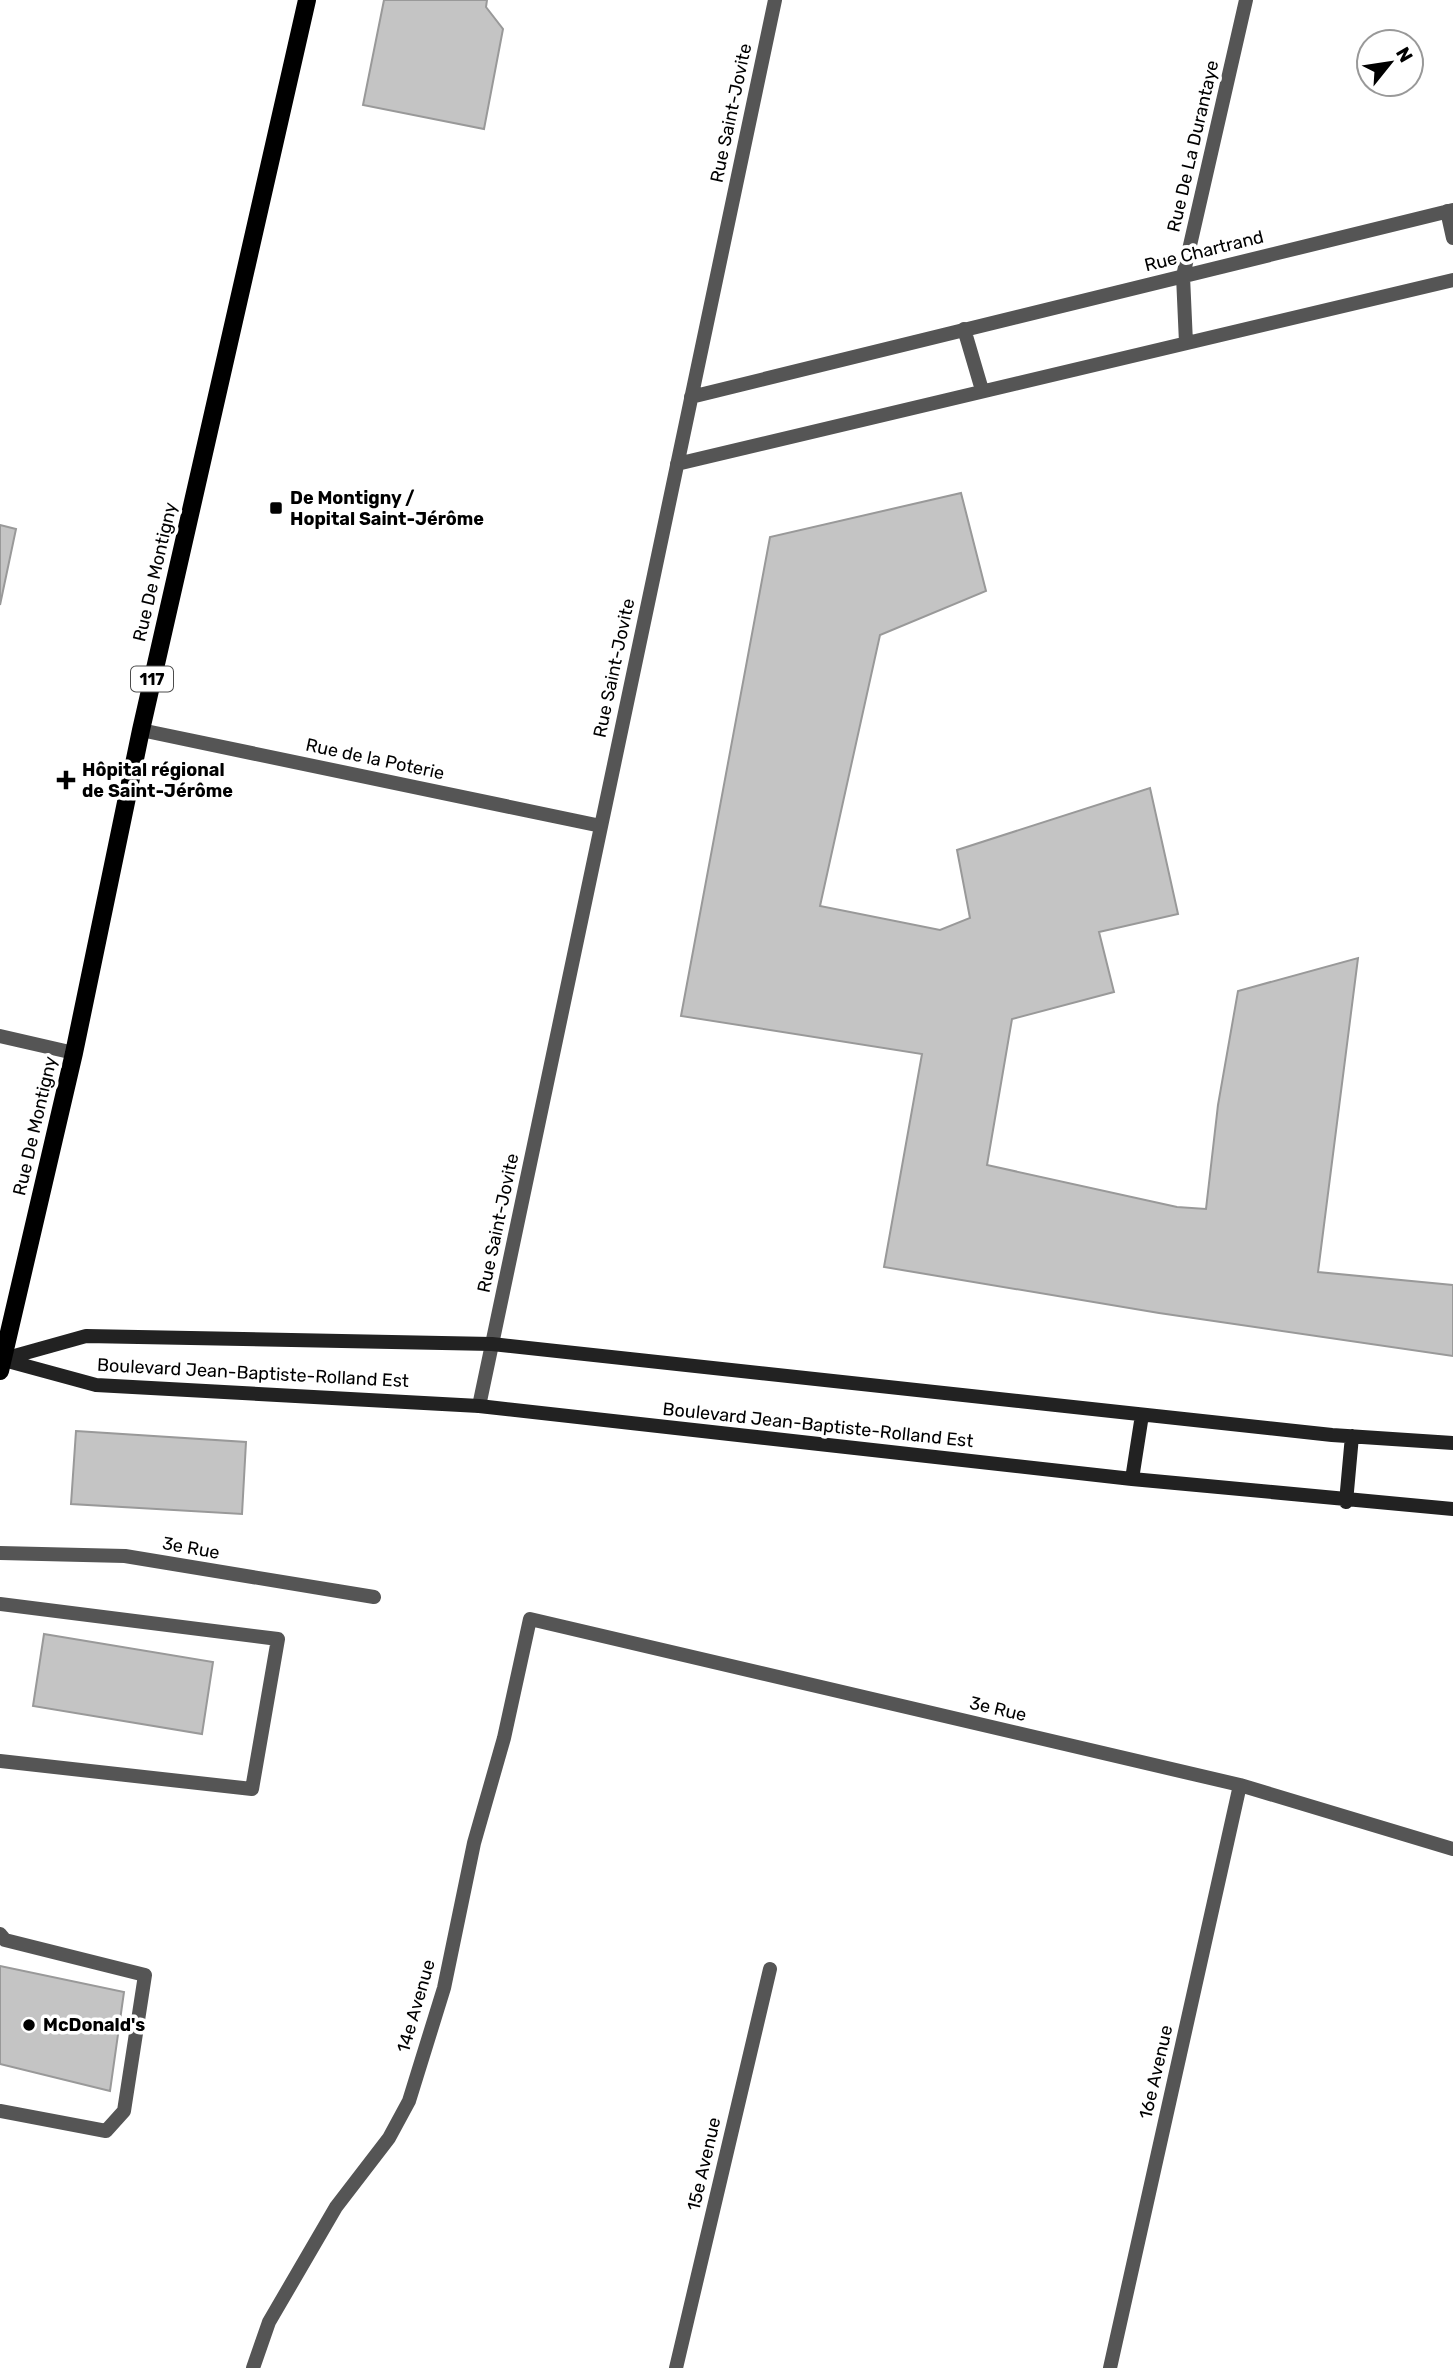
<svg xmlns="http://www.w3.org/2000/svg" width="1453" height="2368" viewBox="0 0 1453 2368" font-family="Rubik,sans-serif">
<rect width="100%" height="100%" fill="#fff"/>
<path fill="#c4c4c4" stroke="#999" stroke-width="2" d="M384 0H487L486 7 503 29 484 129 363 105Z
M961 493 986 591 880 635 820 906 940 930 970 918 957 850 1150 788 1178 914 1099 932 1114 992 1012 1019 987 1165 1177 1207 1206 1209 1218 1105 1238 991 1358 958 1318 1272 1453 1285V1356L1159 1313 884 1267 922 1054 681 1016 770 537Z
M0 525 16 529 0 605Z
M76 1431 246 1442 242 1514 71 1504Z
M44 1634 213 1662 202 1734 33 1706Z
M0 1966 124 1992 110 2091 0 2064Z"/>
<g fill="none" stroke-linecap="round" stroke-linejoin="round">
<path stroke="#555" stroke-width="14" d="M0 1604 278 1639 252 1789 0 1761
M0 1934 5 1940 145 1975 124 2111 106 2131 0 2111"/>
<path stroke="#555" stroke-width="14" d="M1447 211 1453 238
M964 329 982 390
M1186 343 1183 276 1246 0
M691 397 1453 210
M677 464 1453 280
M141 730 601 826
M0 1036 74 1053
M479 1406 775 0
M0 1553 125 1556 374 1597
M253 2368 269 2322 336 2207 389 2138 409 2101 444 1988 474 1843 504 1738 530 1619 1240 1785 1453 1849
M676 2368 770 1969
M1110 2368 1240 1785"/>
<path stroke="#222" stroke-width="14" d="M0 1360 86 1336 492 1344 1332 1435 1453 1443
M4 1360 96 1385 479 1406 1132 1479 1453 1509
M1132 1479 1142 1415
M1346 1502 1352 1436"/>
<path stroke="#000" stroke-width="18" d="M0 1371 74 1053 141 730 307 0"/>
</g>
<g fill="#000" stroke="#fff" stroke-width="2.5">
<rect x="269" y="501" width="14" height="14" rx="3.5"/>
<path d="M62.5 769.5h7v7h7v7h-7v7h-7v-7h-7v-7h7z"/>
<circle cx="29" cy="2025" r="7"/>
</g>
<g text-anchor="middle" stroke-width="7" stroke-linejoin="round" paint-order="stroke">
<rect fill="#fff" stroke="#4c4c4c" stroke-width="2" x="131" y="666.5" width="42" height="25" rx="5"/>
<g font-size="16" font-weight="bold" fill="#000">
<text x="152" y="685">117</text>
</g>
<g font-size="18" fill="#000" stroke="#fff">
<text transform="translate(731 113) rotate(-78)" y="6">Rue Saint-Jovite</text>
<text transform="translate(1193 146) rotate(-77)" y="6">Rue De La Durantaye</text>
<text transform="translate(1204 251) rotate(-14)" y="6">Rue Chartrand</text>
<text transform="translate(155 572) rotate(-77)" y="6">Rue De Montigny</text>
<text transform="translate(614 668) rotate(-78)" y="6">Rue Saint-Jovite</text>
<text transform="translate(375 759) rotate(12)" y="6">Rue de la Poterie</text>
<text transform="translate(35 1126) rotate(-77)" y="6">Rue De Montigny</text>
<text transform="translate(498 1223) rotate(-78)" y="6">Rue Saint-Jovite</text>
<text transform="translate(253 1373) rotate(3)" y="6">Boulevard Jean-Baptiste-Rolland Est</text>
<text transform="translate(818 1425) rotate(6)" y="6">Boulevard Jean-Baptiste-Rolland Est</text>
<text transform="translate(191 1548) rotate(10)" y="6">3e Rue</text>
<text transform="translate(998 1709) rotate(13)" y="6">3e Rue</text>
<text transform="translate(416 2006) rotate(-74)" y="6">14e Avenue</text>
<text transform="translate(1156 2072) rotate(-77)" y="6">16e Avenue</text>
<text transform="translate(704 2164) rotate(-77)" y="6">15e Avenue</text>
</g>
<g font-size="18" font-weight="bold" fill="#000" stroke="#fff" text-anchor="start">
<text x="290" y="504">De Montigny /<tspan x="290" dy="21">Hopital Saint-Jérôme</tspan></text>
<text x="82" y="776">Hôpital régional<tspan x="82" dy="21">de Saint-Jérôme</tspan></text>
<text x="43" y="2031">McDonald's</text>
</g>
</g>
<g transform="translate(1390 63) rotate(60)"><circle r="33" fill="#ffffff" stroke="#999999" stroke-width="2"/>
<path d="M0-5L12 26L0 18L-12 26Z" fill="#000000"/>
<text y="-10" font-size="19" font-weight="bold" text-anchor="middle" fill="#000000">N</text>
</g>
</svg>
